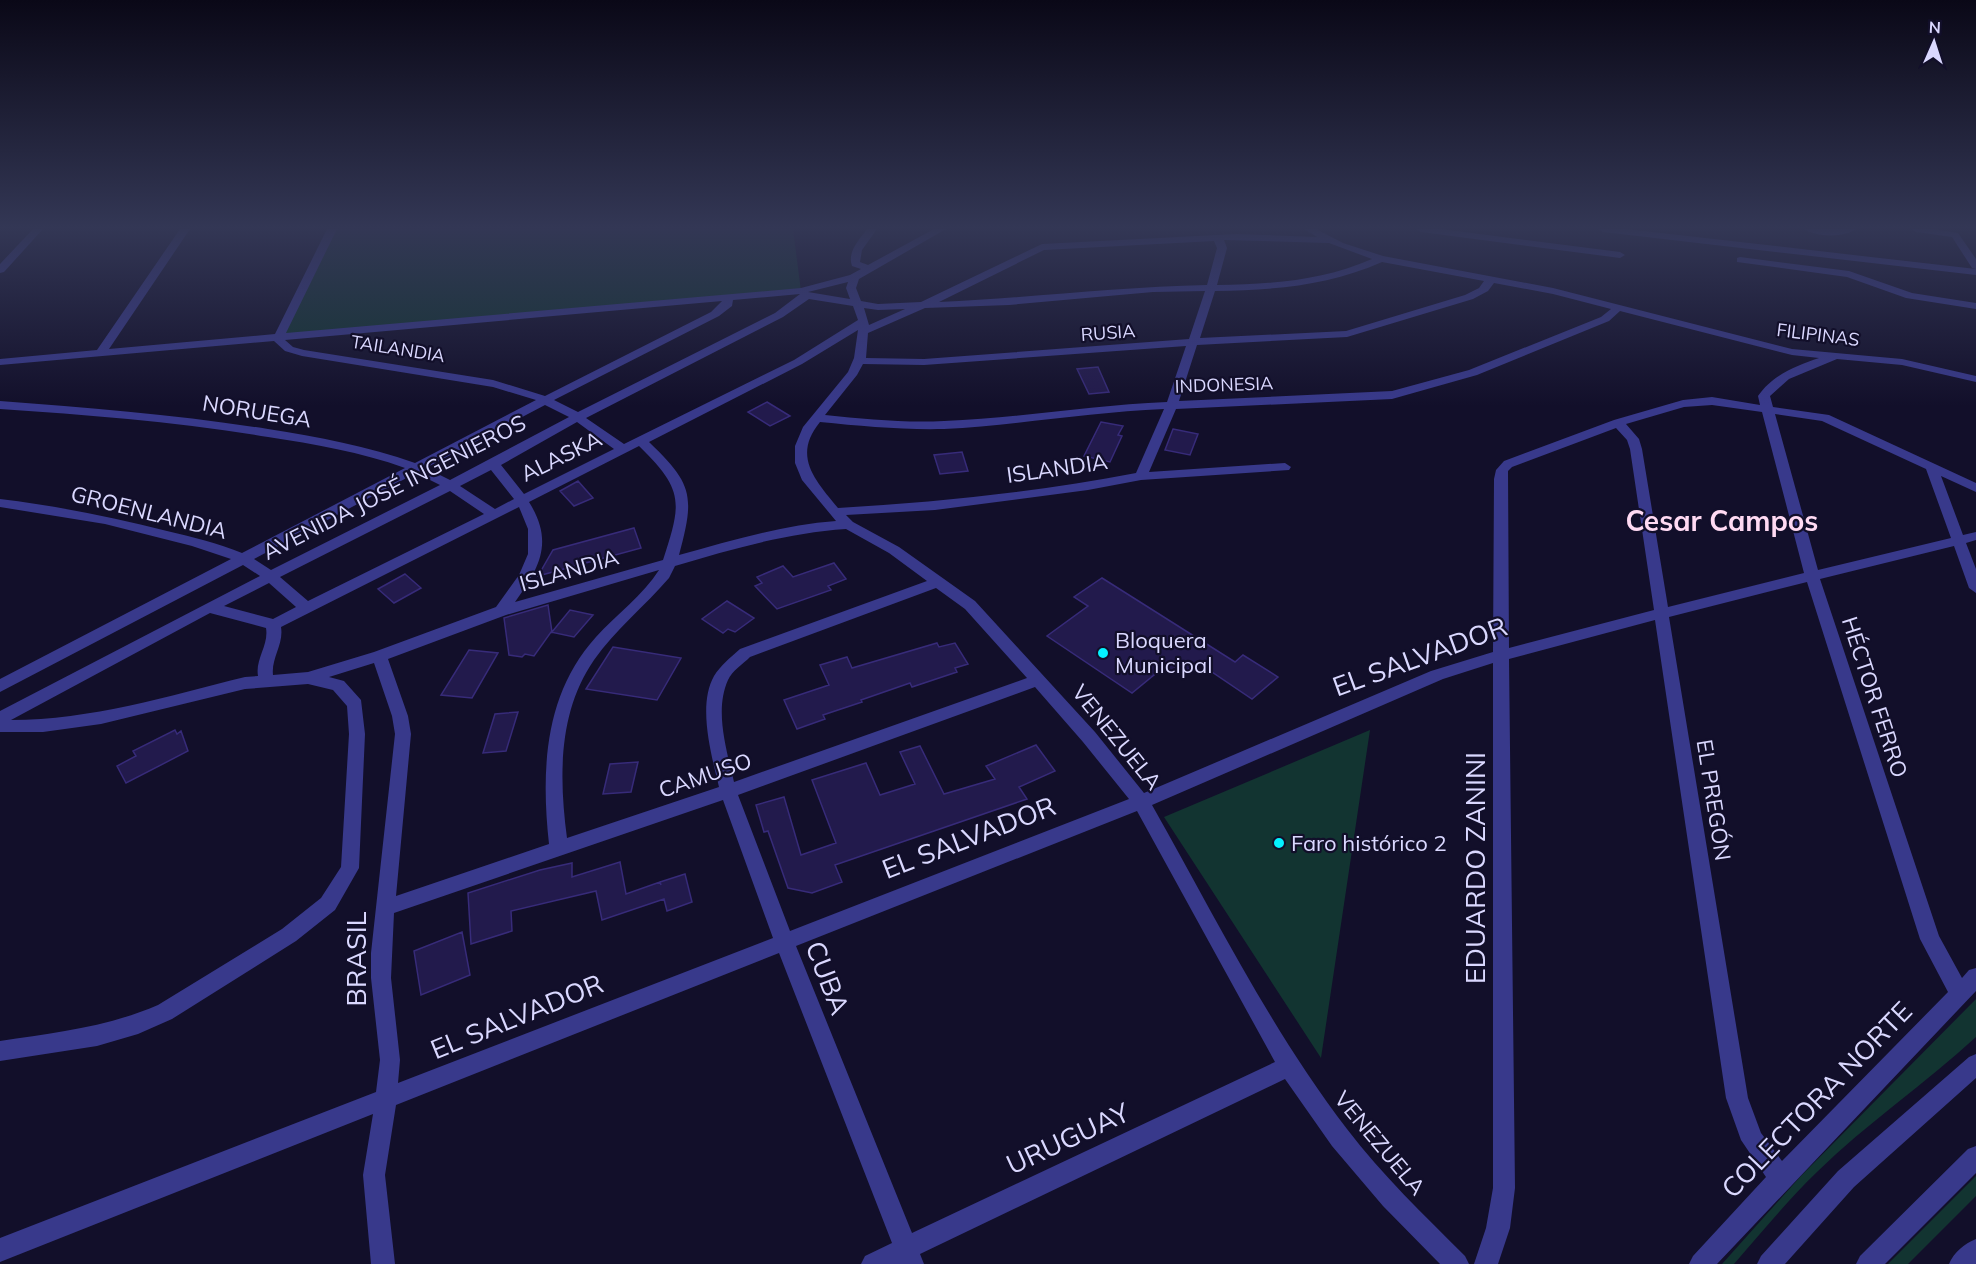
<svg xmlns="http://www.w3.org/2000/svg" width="1976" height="1264" viewBox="0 0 1976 1264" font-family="Mulish,sans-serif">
<rect width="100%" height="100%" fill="#120f2a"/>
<path fill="#123431" d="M332 229H793L801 291 279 337Z
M1370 730 1321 1058 1164 817Z
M1976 999V1037C1925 1084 1867 1123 1817 1172 1788 1200 1761 1233 1734 1264H1722L1800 1177Z
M1976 1176V1196L1908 1264H1888Z"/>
<path fill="#221a4c" stroke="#372b79" stroke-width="1.5" d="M1098 367 1109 392 1089 394 1077 369Z
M767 402 790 416 770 426 748 412Z
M1101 422 1123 426 1118 435 1122 436 1110 462 1084 456Z
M1173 429 1198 434 1190 455 1165 450Z
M962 452 968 471 940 474 934 455Z
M578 481 593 498 574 506 560 491Z
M634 528 641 548 538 576 553 550Z
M834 563 846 579 828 586 831 590 777 609 755 586 762 583 757 577 783 566 793 577Z
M405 574 421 588 394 603 378 589Z
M1102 578 1235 662 1243 655 1278 677 1252 699 1197 662 1184 673 1179 669 1174 673 1165 666 1132 693 1047 636 1088 606 1074 597Z
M727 601 754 618 735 632 728 629 723 633 702 619Z
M548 605 552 632 570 610 593 615 574 637 551 632 534 656 525 654 522 657 509 655 504 618Z
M937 643 939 647 955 643 968 664 955 668 957 672 912 687 910 683 861 700 862 702 823 715 825 719 797 729 784 700 829 685 820 665 847 657 852 668Z
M613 647 681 658 657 700 586 689Z
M469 650 498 653 472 698 441 695Z
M518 712 506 751 483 753 495 714Z
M175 730 177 734 181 731 188 751 126 783 117 766 136 756 133 751Z
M1036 745 1055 771 1019 787 1027 799 835 865 842 882 812 893 788 888 768 831 764 832 756 805 784 797 801 855 836 843 812 780 866 763 880 795 915 784 900 752 920 746 944 794 995 779 986 766Z
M638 762 631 792 603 794 610 764Z
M620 862 626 894 660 882 661 885 660 882 685 874 692 902 667 911 664 899 602 920 596 891 511 911 512 931 471 944 468 893 540 870 572 863V877Z
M462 932 470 975 421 995 414 951Z"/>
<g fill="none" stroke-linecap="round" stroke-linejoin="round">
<path fill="#38398b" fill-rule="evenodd" d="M33 229H43L4 272 0 273V264Z
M180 229H190L109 349 275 334 327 229H337L286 333 801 288 850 275 861 269 852 266C847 252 859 240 867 229H877L862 250 860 262 868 265 934 229H946L859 279 856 288 861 301 878 304 921 302 1042 244 1236 234 1317 237 1304 229H1316L1343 243 1383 256 1553 288 1792 349 1902 359 1976 376V382L1902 365 1837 359 1789 379 1770 396 1773 407 1829 415 1976 483V492L1941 476 1963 535 1976 532V540L1966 543 1976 569V593L1969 588 1954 546 1820 579 1939 936 1962 978 1969 970 1976 968V991L1717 1264H1689L1693 1256 1766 1177 1741 1140 1726 1098 1655 620 1509 659 1515 1188 1510 1228 1498 1264H1474L1486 1228 1493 1188V663L1443 679 1152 805C1213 913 1271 1030 1347 1129 1382 1175 1424 1215 1465 1256L1469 1264H1440L1383 1206 1332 1146 1285 1079 920 1254 924 1264H861L865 1256 892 1243 779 953 396 1105 385 1175 395 1264H371L363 1175 373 1114 0 1262V1238L376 1092 380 1060 371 978V953L395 734 392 716 374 663 329 677 344 681 361 700 365 734 359 868 335 910 296 941 172 1019 138 1034 97 1046 0 1061V1041C54 1033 107 1027 158 1005L282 929 321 898 341 867 349 734 347 706 333 690 308 684 245 689 101 724 43 732H0V711L260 576 243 565 0 692V679L231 559 192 546 105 524 0 507V499C57 506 112 517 167 531 192 537 218 543 242 553L405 468C361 452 314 444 268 437 179 422 89 415 0 409V401C90 408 179 415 268 429 318 437 368 446 415 463L536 400 493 387 302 356 285 351 274 341 0 365V359L97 350ZM1224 240 1329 243 1372 259C1322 281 1271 284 1217 285L1227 248ZM1214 241 1217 248 1207 285C1117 287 1029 298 939 302L1044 250ZM1382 262 1484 281 1479 288 1465 295 1346 331 1200 338 1215 291C1274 290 1328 286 1382 262ZM848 282 846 288 850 299 808 292ZM1494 283 1553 294 1611 309 1601 317 1469 370 1392 391 1179 401 1197 345 1347 337 1473 299 1488 291ZM1205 291 1189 339 924 359 866 358 868 333 925 308 1009 305 1153 292ZM800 294 775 313 578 412 554 400 719 316 732 306 733 300ZM809 299 853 306 858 320 794 360 624 444 586 418 783 317ZM722 301 711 312 545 396 493 380 304 350 293 347 285 340ZM864 308 878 310 905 309 869 325ZM1620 311 1792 355 1819 358C1796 366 1772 375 1758 396L1760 405 1712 397 1683 400 1614 420 1504 461 1496 470 1494 479 1493 652 1431 671 1144 793 1095 732 975 601 899 547 853 522 846 515 935 510 1088 490 1141 480 1289 470 1291 467 1285 463 1149 472 1176 409 1392 399 1477 375 1609 321ZM858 330 854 358 848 372 803 427 795 446V463L802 480 836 521C782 525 730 541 679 555 695 496 693 484 649 442L802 364ZM1186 346 1167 402C1092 405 1019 418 944 421 904 423 865 419 825 415L857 375 863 364 924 365ZM545 405 569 417 450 480 426 468ZM1712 405 1762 412 1804 573 1668 607 1642 449 1639 439 1626 424 1684 407ZM1164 409 1136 473C1037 492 938 502 838 508 815 480 792 456 820 422 861 426 902 430 944 429 1018 425 1091 412 1164 409ZM1775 414 1822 421 1926 469 1951 538 1818 570ZM577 422 614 449 524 494 501 465ZM1616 428 1627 440 1630 449 1654 610 1509 648 1508 471 1512 467ZM639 446C684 490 682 502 663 560L515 602C540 567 554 542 529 502ZM491 470 514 499 495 509 460 486ZM416 473 440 485 271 570 254 559ZM450 491 484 514 308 601 280 577ZM519 507 528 529V554L519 575 496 607 374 652 308 672 273 675C271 658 284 644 281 627ZM846 529 889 553 927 581 740 649C730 658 721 665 714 676 697 706 712 757 719 787L567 838C559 778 558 712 594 660 615 630 645 606 669 578L675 566C732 549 787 533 846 529ZM659 570C643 595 616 615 596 637 544 694 541 771 549 844L396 896 411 734 408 716 388 659 506 615ZM1807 582 1920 939 1948 992 1782 1161 1761 1133 1748 1098 1669 617ZM269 583 296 607 273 619 224 606ZM936 588 965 609 1027 678 734 782C727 751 714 711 728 680 732 671 743 664 750 657ZM210 613 266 628C269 645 255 659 258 676L245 677C168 696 91 720 11 720ZM1035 687 1083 742 1129 799 790 931 738 795ZM723 800 773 938 398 1083 400 1060 391 978 394 913ZM1137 811 1275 1062 912 1233 796 946Z
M1416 229H1441L1620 252 1625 255 1620 258 1421 232Z
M1598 229H1626L1976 269V275L1603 232Z
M1804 229H1856C1844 238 1816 237 1804 229Z
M1911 229H1933L1958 233 1976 259V269L1972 268 1952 237 1916 232Z
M1740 257 1849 271 1912 293 1976 303V309L1906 298 1847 277 1737 262V258Z
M1976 1054V1078L1854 1187 1785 1264H1757L1761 1256 1838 1171 1969 1057Z
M1976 1146V1173L1885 1264H1856L1860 1256 1968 1149Z
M1976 1239V1264H1949C1954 1252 1964 1244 1976 1239Z"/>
</g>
<linearGradient id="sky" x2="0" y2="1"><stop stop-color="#0a0817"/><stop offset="0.56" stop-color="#333755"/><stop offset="1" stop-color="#333755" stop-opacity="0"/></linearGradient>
<rect width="1976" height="406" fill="url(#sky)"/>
<g fill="#04f2ff" stroke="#120f2a" stroke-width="2">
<circle cx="1103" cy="653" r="6"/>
<circle cx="1279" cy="843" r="6"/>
</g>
<g text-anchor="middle" stroke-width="4.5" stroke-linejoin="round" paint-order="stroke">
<g font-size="18" fill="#dad8ff" stroke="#120f2a">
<text transform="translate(1108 333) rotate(-4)" y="6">RUSIA</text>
<text transform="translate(1818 335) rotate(7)" y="6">FILIPINAS</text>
<text transform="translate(398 349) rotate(9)" y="6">TAILANDIA</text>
<text transform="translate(1224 385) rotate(-2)" y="6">INDONESIA</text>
</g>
<g font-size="22" fill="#dad8ff" stroke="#120f2a">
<text transform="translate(257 411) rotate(9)" y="8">NORUEGA</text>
<text transform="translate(561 456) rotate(-26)" y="8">ALASKA</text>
<text transform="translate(1057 468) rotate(-8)" y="8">ISLANDIA</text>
<text transform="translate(394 487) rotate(-27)" y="8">AVENIDA JOSÉ INGENIEROS</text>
<text transform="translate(149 512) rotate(14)" y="8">GROENLANDIA</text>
<text transform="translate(569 570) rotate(-16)" y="8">ISLANDIA</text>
<text transform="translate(1875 697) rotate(72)" y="8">HÉCTOR FERRO</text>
<text transform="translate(1117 737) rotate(51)" y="8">VENEZUELA</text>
<text transform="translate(705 775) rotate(-19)" y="8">CAMUSO</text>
<text transform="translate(1714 800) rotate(81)" y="8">EL PREGÓN</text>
<text transform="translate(1380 1143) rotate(50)" y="8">VENEZUELA</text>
</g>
<g font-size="22" fill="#dad8ff" stroke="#120f2a" text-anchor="start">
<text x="1115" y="648">Bloquera<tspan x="1115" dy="25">Municipal</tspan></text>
<text x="1291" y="851">Faro histórico 2</text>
</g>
<g font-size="27" fill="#dad8ff" stroke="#120f2a">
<text transform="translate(1420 657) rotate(-20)" y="9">EL SALVADOR</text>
<text transform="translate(969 838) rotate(-21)" y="9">EL SALVADOR</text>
<text transform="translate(1476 868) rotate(-90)" y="9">EDUARDO ZANINI</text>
<text transform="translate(357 959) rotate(-90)" y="9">BRASIL</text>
<text transform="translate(827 978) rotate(69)" y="9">CUBA</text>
<text transform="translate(517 1017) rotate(-22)" y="9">EL SALVADOR</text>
<text transform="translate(1817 1100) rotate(-46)" y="9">COLECTORA NORTE</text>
<text transform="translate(1068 1139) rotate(-25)" y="9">URUGUAY</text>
</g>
<g font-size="28" font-weight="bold" fill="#ffdaf3" stroke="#120f2a">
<text x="1722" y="531">Cesar Campos</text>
</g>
</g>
<g transform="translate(1934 42) rotate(3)" stroke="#120f2a" stroke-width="4.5" paint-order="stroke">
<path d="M0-4.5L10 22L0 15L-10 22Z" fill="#dad8ff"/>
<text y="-9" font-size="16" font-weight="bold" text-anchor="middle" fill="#dad8ff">N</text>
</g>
</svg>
